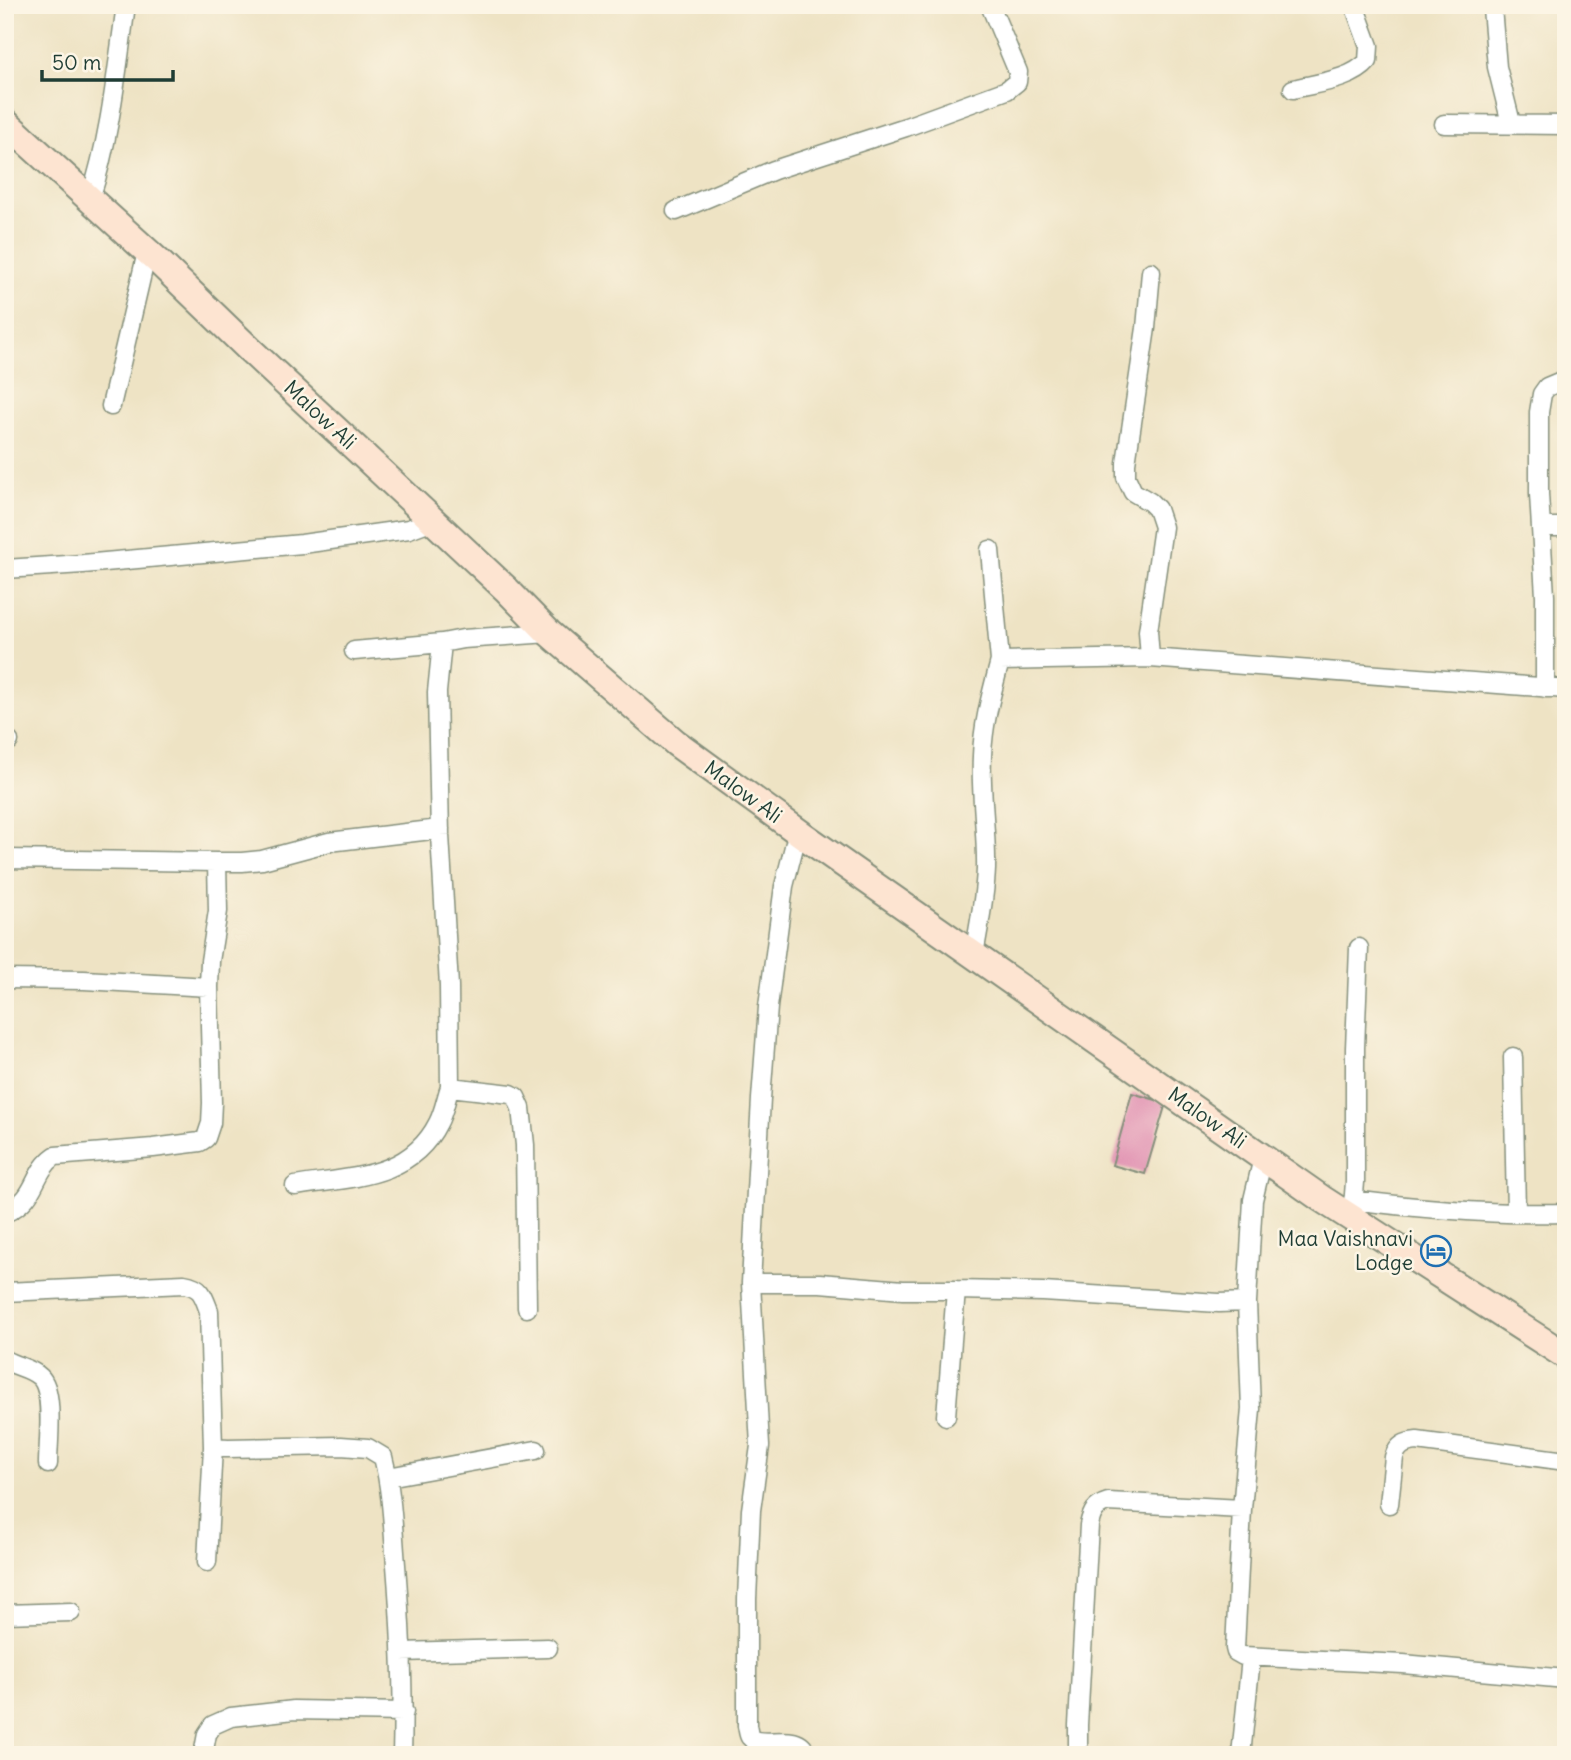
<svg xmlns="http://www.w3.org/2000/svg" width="1571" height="1760" viewBox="0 0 1571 1760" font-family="Delius,sans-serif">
<rect width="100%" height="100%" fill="#fcf5e5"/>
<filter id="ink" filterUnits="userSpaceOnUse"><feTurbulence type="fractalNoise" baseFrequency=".0143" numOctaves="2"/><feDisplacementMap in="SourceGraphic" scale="14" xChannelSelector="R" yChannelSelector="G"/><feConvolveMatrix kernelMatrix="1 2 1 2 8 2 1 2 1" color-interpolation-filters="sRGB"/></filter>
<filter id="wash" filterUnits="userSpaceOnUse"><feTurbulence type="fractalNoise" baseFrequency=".00686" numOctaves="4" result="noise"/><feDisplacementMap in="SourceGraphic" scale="28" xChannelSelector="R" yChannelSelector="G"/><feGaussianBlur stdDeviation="1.57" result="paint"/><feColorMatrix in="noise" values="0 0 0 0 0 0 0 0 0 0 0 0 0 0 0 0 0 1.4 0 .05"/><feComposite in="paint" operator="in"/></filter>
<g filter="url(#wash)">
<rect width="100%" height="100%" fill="#eee3c4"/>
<g id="blocks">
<path fill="#e295b4" d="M1132 1093 1166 1103 1145 1174 1112 1165Z"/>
</g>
</g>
<g filter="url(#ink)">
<use href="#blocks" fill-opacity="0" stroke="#86907c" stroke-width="2"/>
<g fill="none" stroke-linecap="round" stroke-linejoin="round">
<g stroke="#86907c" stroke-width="21">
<path id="street" d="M1492 8 1497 67 1511 123
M1293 89C1317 83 1352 80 1368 61L1369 46 1354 5
M1444 124 1566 125
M90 199C110 139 117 69 126 5
M676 211 774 170 906 127 1007 90 1017 82 1018 72 990 5
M111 406 147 252
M1541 527H1566
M990 550 1000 661
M5 569 83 564 302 544 409 529 433 520
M354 651 442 643
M1150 658 1148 631 1163 527 1157 509 1150 502 1133 492 1126 477V463L1146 328 1151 272
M1545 688V596L1539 494V412L1542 394 1547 387 1566 379
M5 741H9
M798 831 784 886 768 1007 761 1099 751 1283 760 1446 751 1510 747 1599V1726C748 1729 748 1734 750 1737 761 1750 799 1729 807 1755
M5 859 217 862
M974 954C979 926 985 897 986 869 987 831 980 794 982 756 983 723 992 692 1000 661L1150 658 1566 689
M5 979 84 980 209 987 212 1103 211 1123 206 1138 200 1142 153 1148 55 1156C31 1173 39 1198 5 1213
M209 987 210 961 218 911 217 862H242L262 860 329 842 440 829
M1513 1057 1516 1212
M295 1186C350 1177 410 1179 438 1123 444 1112 446 1098 450 1087
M1353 1200C1423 1209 1495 1215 1566 1213
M1352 1219 1355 1182V1048L1359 948
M751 1283H820L903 1290H956L1043 1292 1219 1303 1247 1302 1253 1200 1263 1158
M5 1292 184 1284C202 1287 203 1295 209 1311L213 1447 228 1448 341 1446 368 1448 383 1457C392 1492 393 1529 396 1565 401 1628 404 1691 402 1755
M527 1308 525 1145 521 1108 516 1097 511 1094 450 1087 449 986 440 835 437 692 442 643 463 639 549 633
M5 1360C17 1367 31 1368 40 1377 55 1391 48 1443 48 1464
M946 1416 956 1290
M388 1477 536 1450
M1389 1504 1394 1457C1398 1445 1405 1442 1417 1441L1566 1461
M1242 1509 1251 1409 1247 1302
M207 1562 213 1447
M5 1614 71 1612
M401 1652 548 1648
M203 1755 207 1734 213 1725 231 1717 294 1710 404 1712
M1078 1755V1725L1089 1525C1092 1512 1095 1506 1108 1502L1242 1509 1235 1648 1236 1652 1243 1656 1403 1664 1566 1679
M1241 1755 1251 1658"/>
</g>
<g stroke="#86907c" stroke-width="30">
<path id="secondary" d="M5 122 159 262 249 349 362 454 506 589 549 633 676 743 804 836 1322 1199 1566 1356"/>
</g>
<use href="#street" stroke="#fff" stroke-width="18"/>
<use href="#secondary" stroke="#fde4d1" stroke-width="26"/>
</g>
</g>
<defs>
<g id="hotel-ring" transform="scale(1.575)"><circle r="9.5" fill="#fcf5e5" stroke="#1f6fb2" stroke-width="1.5"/><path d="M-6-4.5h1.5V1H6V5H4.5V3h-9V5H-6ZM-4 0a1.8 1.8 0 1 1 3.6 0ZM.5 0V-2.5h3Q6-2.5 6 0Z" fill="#1f6fb2"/></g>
</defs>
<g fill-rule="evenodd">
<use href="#hotel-ring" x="1436" y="1251"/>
</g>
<g text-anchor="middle" stroke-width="5" stroke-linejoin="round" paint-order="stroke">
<g font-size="21" fill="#1f3d34" stroke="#fcf5e5">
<text transform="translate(320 415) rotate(43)" y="7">Malow Ali</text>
<text transform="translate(743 792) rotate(36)" y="7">Malow Ali</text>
<text transform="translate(1207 1118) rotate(35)" y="7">Malow Ali</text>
</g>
<g font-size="21" fill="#1f3d34" stroke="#fcf5e5" text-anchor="end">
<text x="1413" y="1246">Maa Vaishnavi<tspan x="1413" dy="24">Lodge</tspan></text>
</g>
</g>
<rect width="1571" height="1760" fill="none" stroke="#fcf5e5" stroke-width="28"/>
<path d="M42 70v10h131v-10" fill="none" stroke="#1f3d34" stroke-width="3.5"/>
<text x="52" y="70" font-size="21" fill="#1f3d34" stroke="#fcf5e5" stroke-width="5" paint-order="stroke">50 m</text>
</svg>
